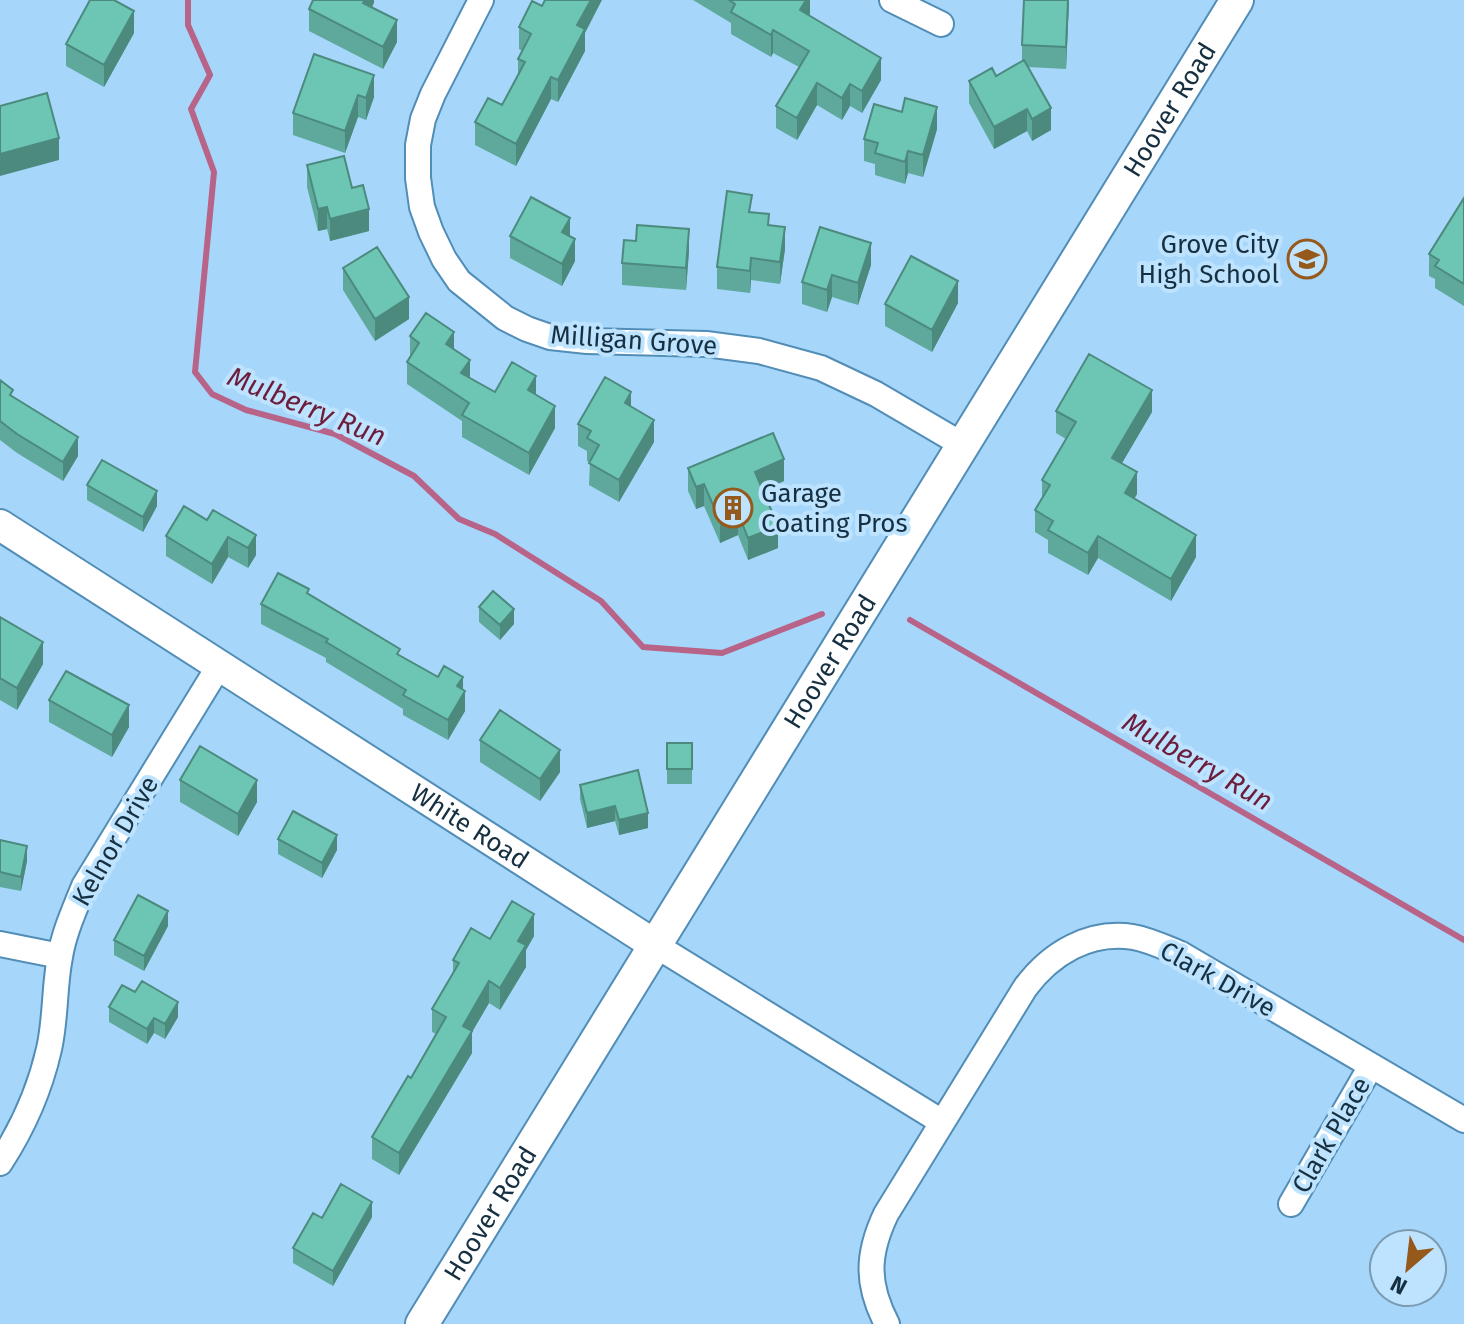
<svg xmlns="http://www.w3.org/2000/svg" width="1464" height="1324" viewBox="0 0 1464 1324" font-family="'Fira Sans',sans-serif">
<rect width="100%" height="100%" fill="#a6d7fb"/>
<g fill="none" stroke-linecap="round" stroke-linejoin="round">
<path stroke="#b76488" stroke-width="6" d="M188 0V25L210 75 191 109 214 172 195 372 212 394 246 410 335 434 414 476 459 519 495 534 601 601 643 647 722 653 822 614
M910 620 1464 940"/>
<g stroke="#518db6" stroke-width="28">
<path id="minor" d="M481 0 433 94 423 119 418 145V178L422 207 431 232 444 259 459 281 505 318 527 329 550 337 587 341 706 344 759 351 821 368 876 394 963 445
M892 0 941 24
M0 944 60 956
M655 945 942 1122
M0 1163C22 1129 40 1089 49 1049 56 1019 54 987 60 957 64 932 75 909 84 886L219 666
M1291 1204 1371 1066
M887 1324C866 1284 867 1254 886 1214L1025 988C1050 954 1089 930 1133 937 1150 940 1166 948 1181 954L1464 1120"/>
</g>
<g stroke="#518db6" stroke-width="34">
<g id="tertiary">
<path id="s1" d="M0 525 655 945"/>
</g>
</g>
<g stroke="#518db6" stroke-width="36">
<g id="secondary">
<path id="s2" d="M422 1324 1237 0"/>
</g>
</g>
<use href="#minor" stroke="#fff" stroke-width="24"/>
<use href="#tertiary" stroke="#fff" stroke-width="30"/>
<use href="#secondary" stroke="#fff" stroke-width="32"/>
</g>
<path fill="#5ea99b" d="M374 0 372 7 397 42 383 69 309 31V9Z
M693 0H810L809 16 881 80 862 113 850 106 842 120 817 105 797 140 776 128V106L799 67 773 53 771 57 731 34V23Z
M1069 0 1066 69 1028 67 1051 130 1032 141 1027 131 994 149 969 103V81L996 76 1022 62V45Z
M519 27 585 33V51L558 102 551 99 516 166 475 145V122L502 105 518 75V59L522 51 519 49Z
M134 33 104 87 66 66V44Z
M314 54 374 97 366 120 358 117 345 153 293 135V113Z
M937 129 923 177 908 173 905 184 875 175V164L864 161V139Z
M307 165 352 188 369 231 330 241 327 229 318 231 307 187Z
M1464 198V306L1435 288V279L1429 276V254Z
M752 212 769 225 785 249 780 284 751 280 750 293 717 289V267Z
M510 236H570L575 261 562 286 510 258Z
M689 251 686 290 622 285V263Z
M871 265 858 305 832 297 827 312 802 304V282Z
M343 268 409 319 375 341 343 290Z
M958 303 932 352 885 326V304Z
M410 336 454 350 470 378 495 392 536 395 555 428 529 475 462 437V421L407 384V362L410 357Z
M0 380 13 397 78 456 63 481 17 453 0 440Z
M631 406 654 442 619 502 589 485 590 462 587 461V451L578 446V424Z
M1056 411 1152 412 1122 463 1137 494 1134 499 1196 557 1171 601 1098 558 1088 575 1048 553V540L1035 532V510L1042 499V480L1066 439 1056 433Z
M688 468 784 481 763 490 778 548 748 560 738 535 720 543 704 506 696 509 688 491Z
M87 485 157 506 143 532 87 500Z
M207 520 256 535V555L248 568 228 557 212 584 166 556V536Z
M309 595 400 655 463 690 465 711 448 740 403 715V709L326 662V658L261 624V604Z
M479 607 514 624 500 640 479 622Z
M0 617 43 664 17 710 0 700Z
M49 700 129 727 112 757 49 722Z
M480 740 560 772 540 801 480 762Z
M667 743H692V784H667Z
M180 780 257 802 238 836 180 802Z
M580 785 648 828 619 835 615 821 587 828 580 799Z
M278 839 337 850 322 878 278 854Z
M0 840 27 861 21 891 0 887Z
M168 926 144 971 114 955V940Z
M534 936 526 950V967L500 1010 489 1003 472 1032V1053L399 1175 372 1159V1137L411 1078 436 1034 432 1032V1009L453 974V960L490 939Z
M109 1007 178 1017 165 1039 154 1033 147 1044 109 1022Z
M372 1217 333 1286 293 1263V1248L322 1218Z"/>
<path fill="#4c8a7e" d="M365 0H374V3L363 25V3Z
M591 0H602L585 33V51L558 102V80L577 25Z
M806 0H810V14L800 32V10Z
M1068 0H1069L1066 69V47Z
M134 11V33L104 87V65Z
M397 20V42L383 69V47Z
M773 30V53L771 57V35Z
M881 58V80L862 113V91Z
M374 75V97L366 120V98Z
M551 77V99L516 166V144Z
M817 83V105L797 140V118Z
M850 84V106L842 120V98Z
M358 95V117L345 153V131Z
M937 107V129L923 177V155Z
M1051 108V130L1032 141V119Z
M1027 109V131L994 149V127Z
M59 138V160L0 176V154Z
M908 151V173L905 184V162Z
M327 207V229L318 231V209Z
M369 209V231L330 241V219Z
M570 218V240L562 232Z
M785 227V249L780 284V262Z
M689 229V251L686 290V268Z
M575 239V261L562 286V264Z
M871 243V265L858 305V283Z
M751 258V280L750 293V271Z
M832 275V297L827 312V290Z
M958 281V303L932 352V330Z
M409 297V319L375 341V319Z
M454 332V354L446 344Z
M470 360V382L461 373Z
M536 376V398L528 390Z
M1152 390V412L1112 480V458Z
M631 392V414L625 403Z
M555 406V428L529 475V453Z
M654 420V442L619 502V480Z
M78 437V456L63 481V462Z
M784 459V481L755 494V472Z
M1137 472V494L1125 515V493Z
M704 484V506L696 509V487Z
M157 491V506L143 532V517Z
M738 513V535L720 543V521Z
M778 526V548L748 560V538Z
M256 535V555L248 568V548Z
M1196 535V557L1171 601V579Z
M1098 536V558L1088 575V553Z
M228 537V557L212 584V564Z
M514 609V624L500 640V625Z
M43 642V664L17 710V688Z
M463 677V694L465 691V711L448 740V720L457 686Z
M129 705V727L112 757V735Z
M560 750V772L540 801V779Z
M257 780V802L238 836V814Z
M615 806V821L587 828V813Z
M648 813V828L619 835V820Z
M337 835V850L322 878V863Z
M27 846V861L21 891V877Z
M168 911V926L144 971V956Z
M534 914V936L526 950V967L500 1010V988L518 941Z
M489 981V1003L472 1032V1053L399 1175V1153L463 1026Z
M178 1002V1017L165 1039V1024Z
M154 1018V1033L147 1044V1029Z
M372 1202V1217L333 1286V1271Z"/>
<path fill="#6dc5b4" stroke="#4c8a7e" stroke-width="2" d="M90 0H114L134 11 104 65 66 44Z
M313 0H365L363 3 397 20 383 47 309 9Z
M545 0H591L577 25 585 29 558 80 551 77 516 144 475 122 488 98 502 105 525 62 518 59 531 34 519 27 532 1 542 6Z
M729 0H806L800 10 881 58 862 91 850 84 842 98 817 83 797 118 776 106 809 51 773 30 771 35 731 12 735 4Z
M1024 0H1068L1066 47 1022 45Z
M314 54 374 75 366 98 358 95 345 131 293 113Z
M1024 60 1051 108 1032 119 1027 109 994 127 969 81 992 68 996 76Z
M47 93 59 138 0 154V106Z
M905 98 937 107 923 155 908 151 905 162 875 153 878 143 864 139 874 104 902 112Z
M344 156 352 188 363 185 369 209 330 219 327 207 318 209 307 165Z
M727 191 752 195 749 212 769 214 768 225 785 227 780 262 751 258 750 271 717 267Z
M531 197 570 218 562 232 575 239 562 264 510 236Z
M1464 198V284L1435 266 1439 260 1429 254Z
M637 225 689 229 686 268 622 263 624 240 636 241Z
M820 227 871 243 858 283 832 275 827 290 802 282Z
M377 247 409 297 375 319 343 268Z
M911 256 958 281 932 330 885 304Z
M426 313 454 332 446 344 470 360 461 373 495 392 512 362 536 376 528 390 555 406 529 453 462 415 469 403 407 362 419 343 410 336Z
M1089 354 1152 390 1112 458 1137 472 1125 493 1196 535 1171 579 1098 536 1088 553 1048 530 1053 521 1035 510 1050 485 1042 480 1076 422 1056 411Z
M605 377 631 392 625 403 654 420 619 480 589 463 599 445 587 438 591 431 578 424Z
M0 380 13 390 10 395 78 437 63 462 17 434 0 421Z
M773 433 784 459 755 472 778 526 748 538 738 513 720 521 704 484 696 487 688 468Z
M102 460 157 491 143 517 87 485Z
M184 506 207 520 213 510 256 535 248 548 228 537 212 564 166 536Z
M278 573 309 589 307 593 400 649 397 654 438 677 444 666 463 677 457 686 465 691 448 720 403 695 406 690 326 642 328 639 261 604Z
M493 591 514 609 500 625 479 607Z
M0 617 43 642 17 688 0 678Z
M66 671 129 705 112 735 49 700Z
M500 710 560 750 540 779 480 740Z
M667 743H692V769H667Z
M200 746 257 780 238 814 180 780Z
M638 770 648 813 619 820 615 806 587 813 580 785Z
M293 811 337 835 322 863 278 839Z
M0 840 27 846 21 877 0 872Z
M138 895 168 911 144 956 114 940Z
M512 901 534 914 518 941 526 945 500 988 489 981 463 1026 472 1031 399 1153 372 1137 408 1076 411 1078 446 1017 432 1009 459 963 453 960 471 928 490 939Z
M142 981 178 1002 165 1024 154 1018 147 1029 109 1007 122 985 135 992Z
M341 1184 372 1202 333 1271 293 1248 313 1213 322 1218Z"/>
<defs>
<g id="school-ring" transform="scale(2)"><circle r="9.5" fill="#bee3fe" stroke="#96591c" stroke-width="1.5"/><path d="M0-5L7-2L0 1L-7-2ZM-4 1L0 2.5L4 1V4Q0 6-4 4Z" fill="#96591c"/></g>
<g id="building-ring" transform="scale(2)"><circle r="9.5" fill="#bee3fe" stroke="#96591c" stroke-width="1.5"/><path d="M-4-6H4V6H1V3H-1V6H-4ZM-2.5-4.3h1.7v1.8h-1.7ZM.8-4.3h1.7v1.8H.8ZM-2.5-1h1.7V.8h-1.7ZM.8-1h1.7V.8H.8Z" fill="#96591c"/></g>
</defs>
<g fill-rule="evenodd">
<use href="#school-ring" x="1307" y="259"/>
<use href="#building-ring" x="733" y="508"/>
</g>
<g text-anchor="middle" stroke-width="8" stroke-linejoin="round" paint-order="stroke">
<g font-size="26" fill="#163041" stroke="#bee3fe">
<text dy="9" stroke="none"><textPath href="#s2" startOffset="1426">Hoover Road</textPath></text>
<text transform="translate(634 340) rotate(4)" y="9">Milligan Grove</text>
<text dy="9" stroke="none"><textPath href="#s2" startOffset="778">Hoover Road</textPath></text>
<text dy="9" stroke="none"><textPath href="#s1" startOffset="558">White Road</textPath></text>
<text transform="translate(115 841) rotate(-60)" y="9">Kelnor Drive</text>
<text transform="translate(1218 979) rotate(29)" y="9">Clark Drive</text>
<text transform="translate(1331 1135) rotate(-60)" y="9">Clark Place</text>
<text dy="9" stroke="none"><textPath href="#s2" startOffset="130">Hoover Road</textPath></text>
</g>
<g font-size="26" fill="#163041" stroke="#bee3fe" text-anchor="end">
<text x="1279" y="253">Grove City<tspan x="1279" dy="30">High School</tspan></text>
<text x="761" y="502" text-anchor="start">Garage<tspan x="761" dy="30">Coating Pros</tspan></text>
</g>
<g font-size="28" font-style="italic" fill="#6c1d3c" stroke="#bee3fe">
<text transform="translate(307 406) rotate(22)" y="10">Mulberry Run</text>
<text transform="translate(1198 761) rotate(30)" y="10">Mulberry Run</text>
</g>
</g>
<g transform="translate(1408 1268) rotate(208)"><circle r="38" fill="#bee3fe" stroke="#7b9bb2" stroke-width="2"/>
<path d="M0-6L14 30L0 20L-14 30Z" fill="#96591c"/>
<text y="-12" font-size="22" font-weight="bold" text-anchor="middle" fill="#163041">N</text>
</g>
</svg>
